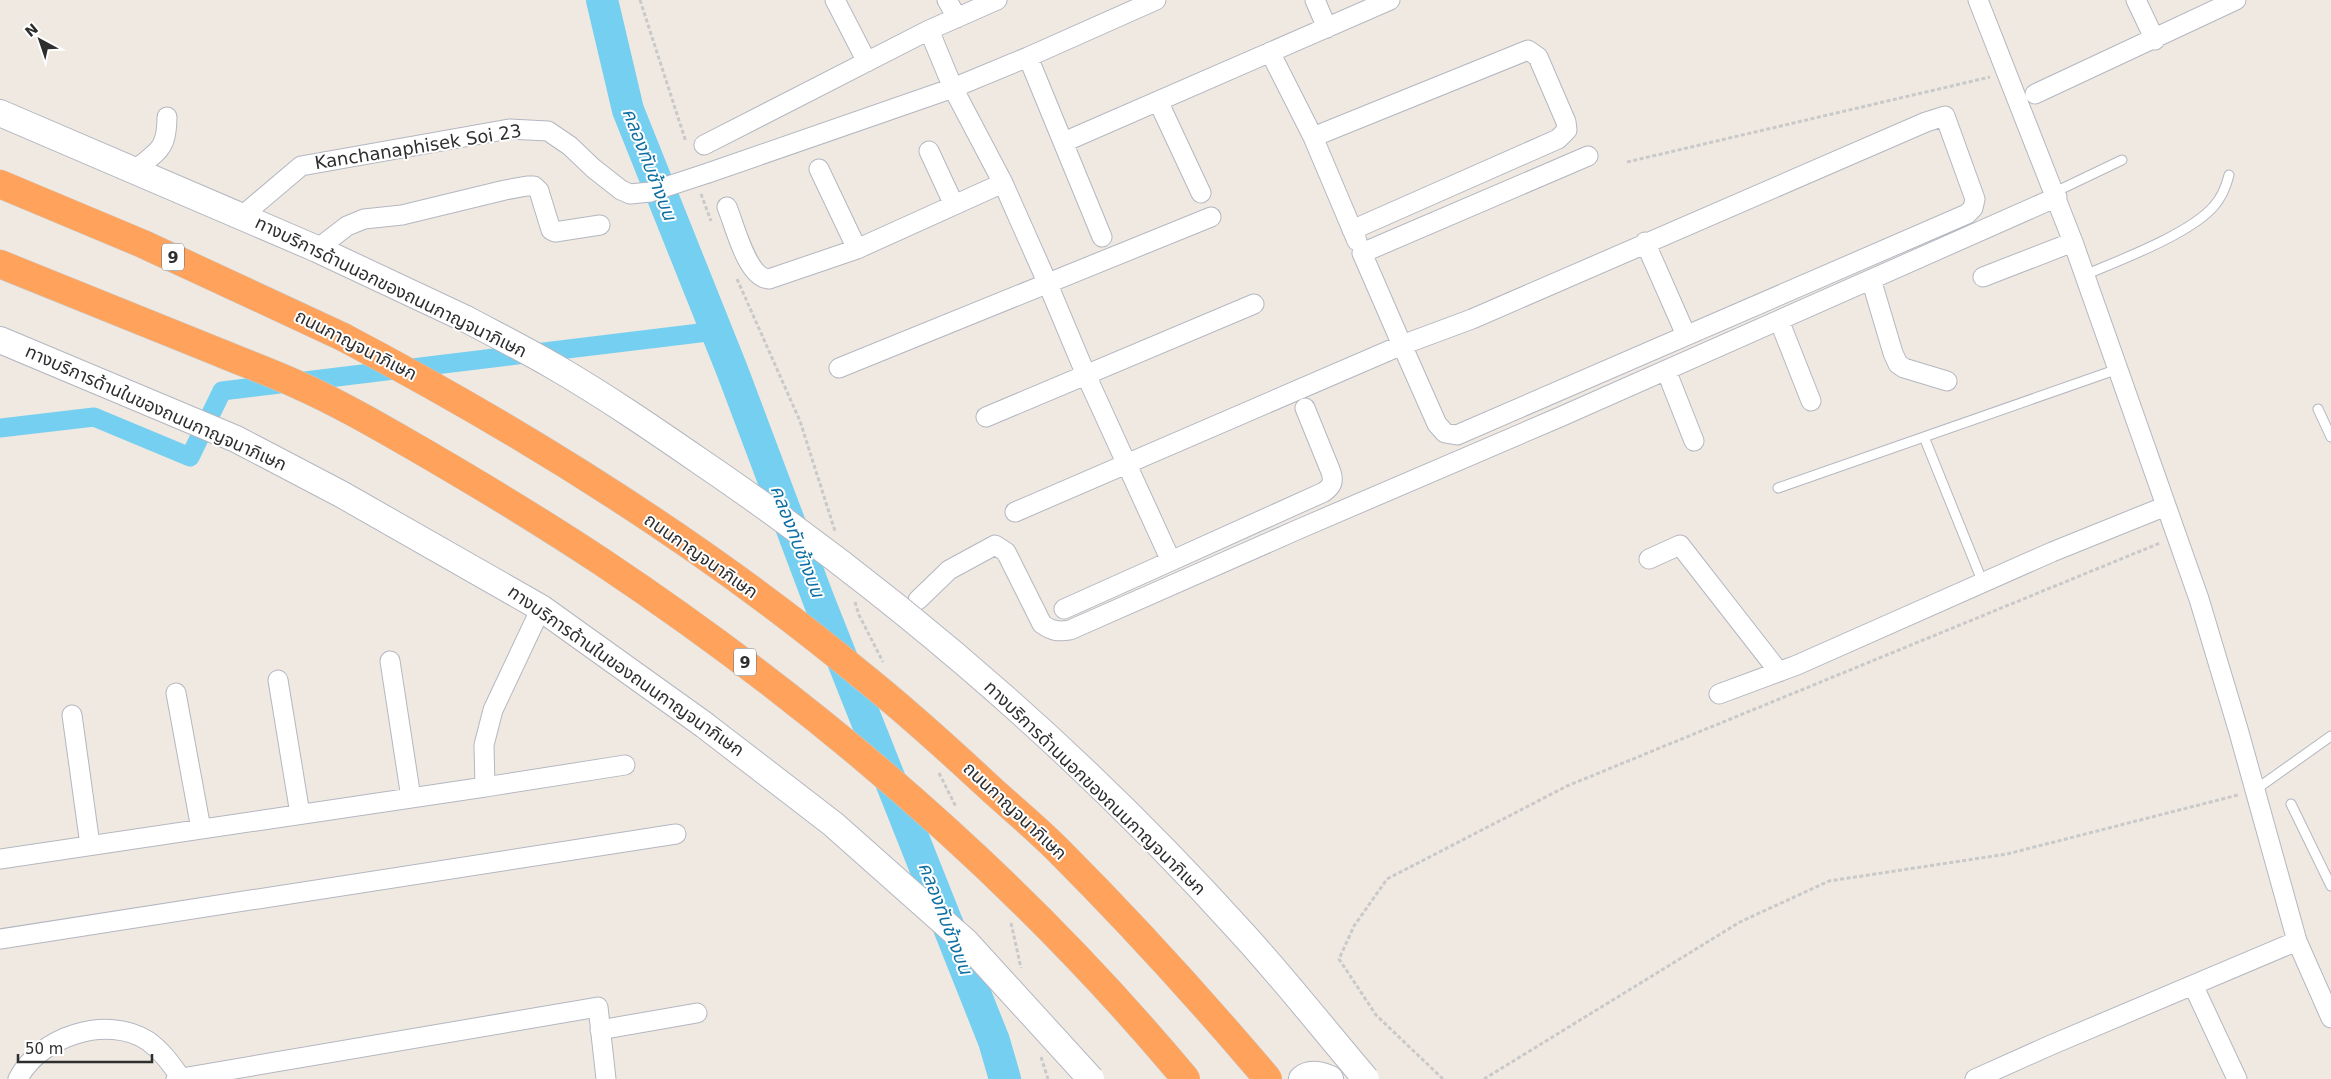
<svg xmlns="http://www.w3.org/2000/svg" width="2331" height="1079" viewBox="0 0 2331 1079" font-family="'DejaVu Sans','Noto Sans Thai',sans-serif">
<rect width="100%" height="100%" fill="#efe9e1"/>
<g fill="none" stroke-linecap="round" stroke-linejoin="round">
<path stroke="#75cff0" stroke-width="19" d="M0 428 94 417 190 457 222 391 716 331"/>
<path stroke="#75cff0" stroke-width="32" d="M602 0 628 110 732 370 819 601 994 1041 1005 1079"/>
<g stroke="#b4b7c1" stroke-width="11">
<path id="service" d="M2055 192 2122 160
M2085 275C2120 260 2190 234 2214 206 2222 197 2226 187 2229 175
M2318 409 2331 437
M1924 437 1983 583
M1778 488 2118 369
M2255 790 2331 736
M2291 804 2331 886"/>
</g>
<g stroke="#b4b7c1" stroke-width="21">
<path id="minor" d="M835 0 867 62
M947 0 957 18
M1315 0 1327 28
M1978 0 2073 242 2199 599 2238 729 2297 941 2331 1018
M2136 0 2155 40
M929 30 953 88 1003 183 1047 282 1086 375 1171 561 1064 609
M1270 52 1313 137 1357 241
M1028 57 1102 237
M2035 94 2236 0
M1158 101 1201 193
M1945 116 1975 199 1973 208 1967 214 1457 435 1445 433 1437 424 1402 345 1472 319 1926 122Z
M1313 137 1528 50 1538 57 1566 122 1567 130 1558 139 1352 230
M1064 142 1390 0
M704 145 929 30 997 0
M929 151 954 205
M819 169 857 249
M134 171C157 151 167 151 167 117
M708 173 953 88 1028 57 1156 0
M727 207C735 226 747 278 769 279L857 249 1003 183
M242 216 301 166 509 129 548 131 570 146 593 168 621 190 630 194 650 192
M1645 242 1686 335
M317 249 347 226 364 219 402 215 505 190 527 186H534L539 191 551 230 555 232 600 225
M1983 277 2073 242
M1871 279 1893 353 1898 364 1904 368 1947 381
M1779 320 1811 401
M839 368 1211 217
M1666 370 1694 441
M986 417 1254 304
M1015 512 1402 345 1362 253 1588 156
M1649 559 1680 545 1779 672
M1171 561 1324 492C1332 486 1334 482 1331 472L1305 408
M918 600 949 570 995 545 1006 552 1042 624C1052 631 1058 632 1070 630L1299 529 1560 417 2057 197
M390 661 411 798
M278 680 300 814
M176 693 201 829
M1719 694 1797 665 2052 552 2166 506
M72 715 90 845
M485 787 625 765
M0 859 485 787 484 745 493 710 541 608
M0 939 676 834
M2193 985 2237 1079
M600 1030 697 1013
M18 1079C39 1037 107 1014 148 1041 162 1051 171 1064 181 1078
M176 1079 598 1007 606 1079
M1975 1079 2051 1045 2297 941"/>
</g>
<g stroke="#b4b7c1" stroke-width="28">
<path id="secondary" d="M0 113 317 249 466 319
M0 340 236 439 341 494 541 608 703 724
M1302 1079C1310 1072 1321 1075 1330 1079"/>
</g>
<g stroke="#c9c9c9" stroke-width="29">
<path id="motorway" d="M0 184 143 244 343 337
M0 264 223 354"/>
</g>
<path stroke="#c9c9c9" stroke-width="3" stroke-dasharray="4 2.5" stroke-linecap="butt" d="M640 0 686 142
M1627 162 1990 77
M701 194 711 221
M737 279 800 421 835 531
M855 602 859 615 883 662
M939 773 956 807
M1011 923 1021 968
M1041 1057 1048 1079
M1443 1079 1376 1015 1339 959 1354 926 1387 879 1567 786 2160 543
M1484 1079 1740 922 1829 881 2007 854 2238 795"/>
<use href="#service" stroke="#fff" stroke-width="9"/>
<use href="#minor" stroke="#fff" stroke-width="19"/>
<use href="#secondary" stroke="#fff" stroke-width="26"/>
<use href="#motorway" stroke="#ffa35c" stroke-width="28"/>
<g stroke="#b4b7c1" stroke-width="21" stroke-linecap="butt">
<path id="minor-bridge" d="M650 192 708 173"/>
</g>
<g stroke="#b4b7c1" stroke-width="28" stroke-linecap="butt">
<path id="secondary-bridge" d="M466 319C496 335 526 350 555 367 612 400 666 438 720 475 911 607 1087 761 1243 934 1286 981 1325 1031 1366 1079
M703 724 833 824 966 942 1091 1079"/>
</g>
<g stroke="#c9c9c9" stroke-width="29" stroke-linecap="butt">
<path id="motorway-bridge" d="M343 337C525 433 702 543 860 674 905 710 948 749 991 789 1013 809 1036 828 1057 849 1131 923 1201 1000 1268 1079
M223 354C247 364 272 373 296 384 339 403 380 427 420 450 482 486 543 523 602 562 819 707 1019 879 1186 1079"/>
</g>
<use href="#minor-bridge" stroke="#fff" stroke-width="19"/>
<use href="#secondary-bridge" stroke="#fff" stroke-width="26"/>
<use href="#motorway-bridge" stroke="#ffa35c" stroke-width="28"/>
</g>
<g text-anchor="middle" stroke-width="4" stroke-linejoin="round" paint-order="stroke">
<g fill="#fff" stroke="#6d6d6d" stroke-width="1">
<rect x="162" y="243.5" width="22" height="27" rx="4"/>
<rect x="734" y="648.5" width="22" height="27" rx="4"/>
</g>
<g font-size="16" font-weight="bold" fill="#2e2e2e">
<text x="173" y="263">9</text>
<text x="745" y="668">9</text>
</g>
<g font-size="18" fill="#2e2e2e" stroke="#fff">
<text transform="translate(418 147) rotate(-9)" y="6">Kanchanaphisek Soi 23</text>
<text transform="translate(391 287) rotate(26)" y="6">ทางบริการด้านนอกของถนนกาญจนาภิเษก</text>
<text transform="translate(356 345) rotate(27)" y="6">ถนนกาญจนาภิเษก</text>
<text transform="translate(156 408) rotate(24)" y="6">ทางบริการด้านในของถนนกาญจนาภิเษก</text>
<text transform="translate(701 556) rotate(35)" y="6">ถนนกาญจนาภิเษก</text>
<text transform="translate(626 671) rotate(35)" y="6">ทางบริการด้านในของถนนกาญจนาภิเษก</text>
<text transform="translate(1095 788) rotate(44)" y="6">ทางบริการด้านนอกของถนนกาญจนาภิเษก</text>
<text transform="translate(1015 811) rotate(43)" y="6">ถนนกาญจนาภิเษก</text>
</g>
<g font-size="19" font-style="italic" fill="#0d6fa3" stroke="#fff">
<text transform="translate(650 164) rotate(69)" y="7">คลองทับช้างบน</text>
<text transform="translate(798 541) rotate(69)" y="7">คลองทับช้างบน</text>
<text transform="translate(946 918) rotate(69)" y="7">คลองทับช้างบน</text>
</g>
</g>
<g transform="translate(40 40) rotate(320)" stroke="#ffffff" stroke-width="4" paint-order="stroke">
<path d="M0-4L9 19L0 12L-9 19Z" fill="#2e2e2e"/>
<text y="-8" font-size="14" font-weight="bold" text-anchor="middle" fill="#2e2e2e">N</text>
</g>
<path d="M18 1054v8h134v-8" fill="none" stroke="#2e2e2e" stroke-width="2.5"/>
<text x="25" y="1054" font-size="15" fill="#2e2e2e" stroke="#ffffff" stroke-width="4" paint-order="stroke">50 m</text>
</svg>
